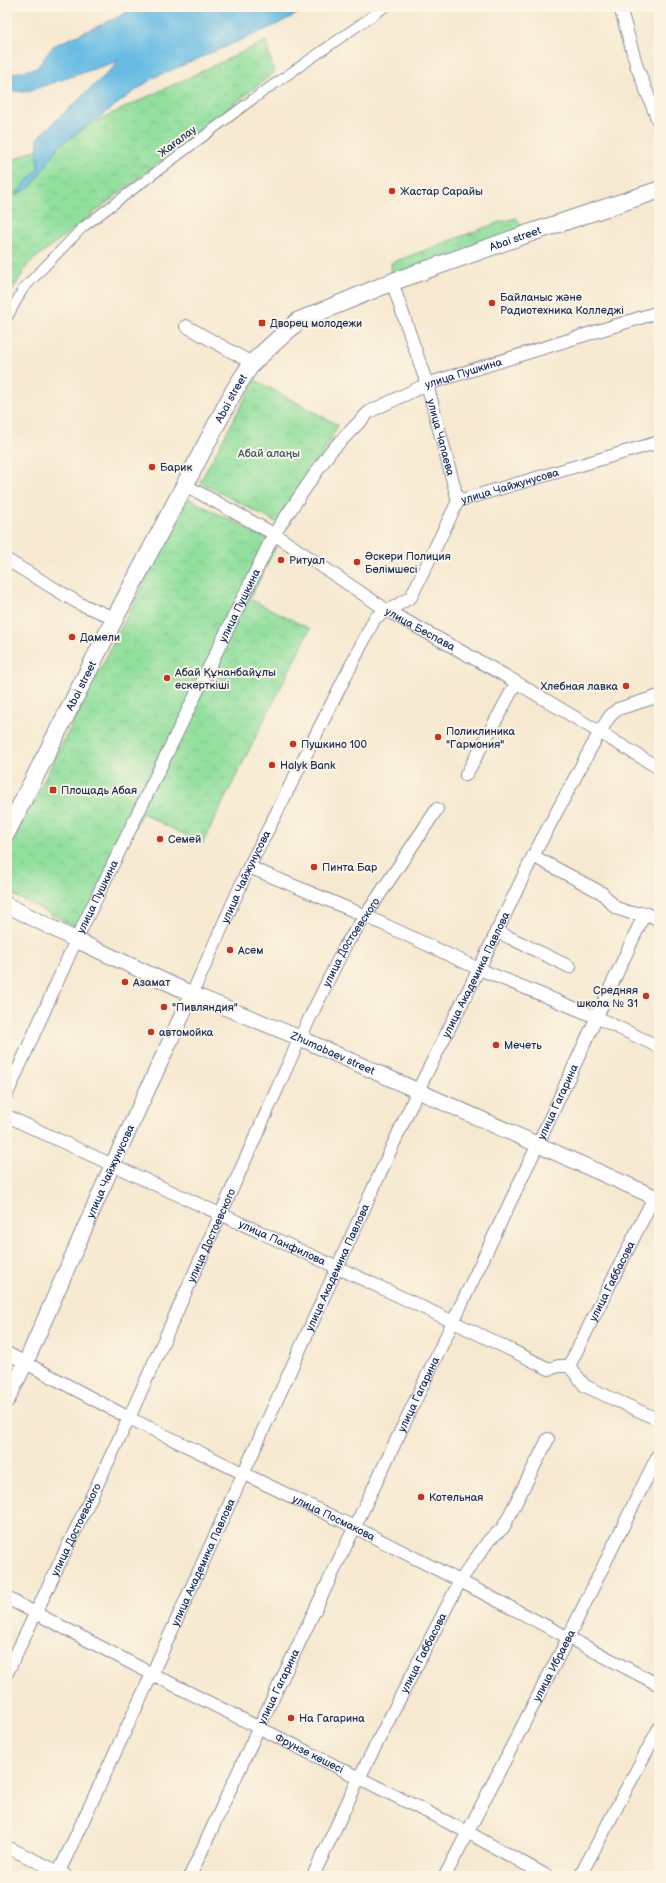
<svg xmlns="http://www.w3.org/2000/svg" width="666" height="1883" viewBox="0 0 666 1883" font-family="'Balsamiq Sans',sans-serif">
<defs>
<pattern id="grass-tufts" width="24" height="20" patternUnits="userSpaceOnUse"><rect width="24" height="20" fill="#91df9d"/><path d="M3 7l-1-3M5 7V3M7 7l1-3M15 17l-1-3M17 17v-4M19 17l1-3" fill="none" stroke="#7cc08a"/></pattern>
<pattern id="park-crowns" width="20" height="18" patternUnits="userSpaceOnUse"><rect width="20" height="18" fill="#91df9d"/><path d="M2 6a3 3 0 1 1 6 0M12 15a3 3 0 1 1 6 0" fill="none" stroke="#7cc08a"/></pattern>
</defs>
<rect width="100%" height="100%" fill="#fcf5e5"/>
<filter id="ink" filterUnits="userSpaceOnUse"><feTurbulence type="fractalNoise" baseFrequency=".025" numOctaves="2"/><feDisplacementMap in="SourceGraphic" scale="8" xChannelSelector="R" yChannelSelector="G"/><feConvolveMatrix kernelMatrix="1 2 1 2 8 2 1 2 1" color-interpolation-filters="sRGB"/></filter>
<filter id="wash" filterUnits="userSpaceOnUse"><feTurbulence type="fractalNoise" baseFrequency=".012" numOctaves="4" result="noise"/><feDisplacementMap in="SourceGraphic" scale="16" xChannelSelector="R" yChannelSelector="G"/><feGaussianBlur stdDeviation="0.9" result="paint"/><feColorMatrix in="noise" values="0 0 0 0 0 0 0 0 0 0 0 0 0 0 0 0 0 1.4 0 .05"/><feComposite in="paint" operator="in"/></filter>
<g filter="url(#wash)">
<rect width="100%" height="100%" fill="#f7e9d1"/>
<path fill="url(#grass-tufts)" stroke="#56877e" d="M516 218 527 234 392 282 391 263 497 223Z"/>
<path fill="url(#park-crowns)" stroke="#56877e" d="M266 41 274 73 28 264 7 300V163Z
M255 380 338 425 283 526 200 482Z
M187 498 277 544 250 599 310 629 202 844 142 813 82 930 7 892V853Z"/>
<path fill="#68bce4" stroke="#4276a1" d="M136 7H310L274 26 153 78 59 146 31 187 15 195 38 169V137L115 66 118 61 25 92 7 90 9 74 37 68 53 46 114 19Z"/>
</g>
<g filter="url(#ink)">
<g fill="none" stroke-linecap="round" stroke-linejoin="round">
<g stroke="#898c98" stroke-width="11">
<path id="pedestrian" d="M7 318 23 289 82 228 253 99 385 7"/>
</g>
<g stroke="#898c98" stroke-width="14">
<g id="minor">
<path d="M620 7 637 67 659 123"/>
<path id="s1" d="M392 282 427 384 458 501"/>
<path d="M186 326 252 363"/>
<path id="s2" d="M185 485 274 534 388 611 504 675 659 768"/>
<path d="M7 560 80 604 115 618"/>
<path d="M466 775 516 683"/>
<path d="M533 856 602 893 616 908 631 913H645L659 920"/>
<path d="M249 867 366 916 479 969 596 1017 659 1047"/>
<path d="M496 931 570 967"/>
<path id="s3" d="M192 994 249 867 375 618 411 597 458 501 659 442"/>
<path id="s4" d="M7 1094 76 940 274 534 330 452 369 412 427 384 659 312"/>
<path id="s5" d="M7 1116C187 1201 371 1279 549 1369L559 1366H569L585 1386 659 1420"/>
<path id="s6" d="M7 1353 129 1418 354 1527 460 1581 659 1685"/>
<path id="s7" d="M569 1366 654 1197"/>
<path id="s8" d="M7 1598 152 1674 467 1832 547 1876"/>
<path id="s9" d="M7 1673 129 1418 300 1038 345 946 437 809"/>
<path d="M7 1847 65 1875"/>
<path id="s10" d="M57 1876 152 1674 418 1090 479 969 533 856 599 733 610 716 618 709 659 696"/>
<path id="s11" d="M190 1876 259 1727 538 1144 645 913"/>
<path id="s12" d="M313 1876 359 1778 460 1581 489 1540 503 1528 548 1439"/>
<path id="s13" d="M445 1876 568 1638 659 1453"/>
<path d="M580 1876 659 1728"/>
</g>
</g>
<g stroke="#898c98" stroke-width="17">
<g id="tertiary">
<path id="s14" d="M7 905 76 940 192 994 300 1038 659 1199"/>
<path id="s15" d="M7 1400 26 1362 112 1166 192 994"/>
</g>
</g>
<g stroke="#898c98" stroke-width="19">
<g id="secondary">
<path id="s16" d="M7 832 115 618 235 389 252 363 298 321 392 282 527 234 659 190"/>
</g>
</g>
<use href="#pedestrian" stroke="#fff" stroke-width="9"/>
<use href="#minor" stroke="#fff" stroke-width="12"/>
<use href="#tertiary" stroke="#fff" stroke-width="15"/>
<use href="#secondary" stroke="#fff" stroke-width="17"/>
</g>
</g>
<g fill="#c8321e" stroke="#fcf5e5" stroke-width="1.5">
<circle cx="392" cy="191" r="4"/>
<circle cx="492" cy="303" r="4"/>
<rect x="258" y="319" width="8" height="8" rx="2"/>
<circle cx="152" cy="467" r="4"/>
<circle cx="281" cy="560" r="4"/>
<circle cx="357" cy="562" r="4"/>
<circle cx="72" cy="637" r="4"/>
<circle cx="167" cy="678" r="4"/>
<circle cx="626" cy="686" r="4"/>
<circle cx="438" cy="737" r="4"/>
<circle cx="293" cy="744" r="4"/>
<circle cx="272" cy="765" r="4"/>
<rect x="49" y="786" width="8" height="8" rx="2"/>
<circle cx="160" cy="839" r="4"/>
<circle cx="314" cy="867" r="4"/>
<circle cx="230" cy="950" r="4"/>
<circle cx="125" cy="982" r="4"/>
<circle cx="646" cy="996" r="4"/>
<circle cx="164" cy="1007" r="4"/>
<circle cx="151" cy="1032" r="4"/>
<circle cx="496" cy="1045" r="4"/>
<circle cx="421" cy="1497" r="4"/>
<circle cx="291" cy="1718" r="4"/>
</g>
<g text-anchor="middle" stroke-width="4" stroke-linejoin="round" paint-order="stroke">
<g font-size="11" fill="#1b2f5e" stroke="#fcf5e5">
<text transform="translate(177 141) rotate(-37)" y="4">Жағалау</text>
<text dy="4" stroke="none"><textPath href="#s16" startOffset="824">Abai street</textPath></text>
<text dy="4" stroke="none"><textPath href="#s4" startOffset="878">улица Пушкина</textPath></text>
<text dy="4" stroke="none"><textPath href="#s16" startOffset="488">Abai street</textPath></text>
<text dy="4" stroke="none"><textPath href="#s1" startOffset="163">улица Чапаева</textPath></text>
<text dy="4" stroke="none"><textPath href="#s3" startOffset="621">улица Чайжунусова</textPath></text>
<text dy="4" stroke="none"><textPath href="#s4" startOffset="541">улица Пушкина</textPath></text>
<text dy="4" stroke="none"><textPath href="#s2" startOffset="276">улица Беспава</textPath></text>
<text dy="4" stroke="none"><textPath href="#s16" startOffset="164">Abai street</textPath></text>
<text dy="4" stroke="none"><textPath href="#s3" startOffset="129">улица Чайжунусова</textPath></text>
<text dy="4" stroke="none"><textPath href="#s4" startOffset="217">улица Пушкина</textPath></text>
<text dy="4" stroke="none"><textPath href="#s9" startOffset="808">улица Достоевского</textPath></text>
<text dy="4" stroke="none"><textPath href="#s10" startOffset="994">улица Академика Павлова</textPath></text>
<text dy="4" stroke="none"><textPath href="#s14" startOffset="358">Zhumabaev street</textPath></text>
<text dy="4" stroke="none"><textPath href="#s11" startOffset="857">улица Гагарина</textPath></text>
<text dy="4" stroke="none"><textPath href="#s15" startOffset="251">улица Чайжунусова</textPath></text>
<text dy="4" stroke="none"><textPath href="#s9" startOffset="483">улица Достоевского</textPath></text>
<text dy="4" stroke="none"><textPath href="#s5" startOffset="303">улица Панфилова</textPath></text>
<text dy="4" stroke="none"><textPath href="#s10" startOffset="670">улица Академика Павлова</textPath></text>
<text dy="4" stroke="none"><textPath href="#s7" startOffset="95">улица Габбасова</textPath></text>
<text dy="4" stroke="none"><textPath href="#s11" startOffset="533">улица Гагарина</textPath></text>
<text dy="4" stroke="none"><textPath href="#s6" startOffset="366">улица Посмакова</textPath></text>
<text dy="4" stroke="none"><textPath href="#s9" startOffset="159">улица Достоевского</textPath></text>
<text dy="4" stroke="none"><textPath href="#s10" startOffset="346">улица Академика Павлова</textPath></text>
<text dy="4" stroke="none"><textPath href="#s12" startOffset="249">улица Габбасова</textPath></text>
<text dy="4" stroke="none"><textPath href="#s13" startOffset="237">улица Ибраева</textPath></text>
<text dy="4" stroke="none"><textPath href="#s11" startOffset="209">улица Гагарина</textPath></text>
<text dy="4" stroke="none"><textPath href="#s8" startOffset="340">Фрунзе көшесі</textPath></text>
</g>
<g font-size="11" fill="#1b2f5e" stroke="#fcf5e5" text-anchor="start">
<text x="400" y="195">Жастар Сарайы</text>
<text x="500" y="301">Байланыс және<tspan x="500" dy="13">Радиотехника Колледжі</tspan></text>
<text x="270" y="327">Дворец молодежи</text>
<text x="160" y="471">Барик</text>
<text x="365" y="560">Әскери Полиция<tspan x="365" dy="13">Бөлімшесі</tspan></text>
<text x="289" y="564">Ритуал</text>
<text x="80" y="641">Дамели</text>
<text x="175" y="676">Абай Құнанбайұлы<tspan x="175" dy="13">ескерткіші</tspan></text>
<text x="618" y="690" text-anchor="end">Хлебная лавка</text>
<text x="446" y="735">Поликлиника<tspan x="446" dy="13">"Гармония"</tspan></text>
<text x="301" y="748">Пушкино 100</text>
<text x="280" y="769">Halyk Bank</text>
<text x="61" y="794">Площадь Абая</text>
<text x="168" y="843">Семей</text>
<text x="322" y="871">Пинта Бар</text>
<text x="238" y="954">Асем</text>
<text x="133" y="986">Азамат</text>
<text x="638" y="994" text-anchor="end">Средняя<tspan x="638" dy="13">школа № 31</tspan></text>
<text x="172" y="1011">"Пивляндия"</text>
<text x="159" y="1036">автомойка</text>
<text x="504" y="1049">Мечеть</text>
<text x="429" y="1501">Котельная</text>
<text x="299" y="1722">На Гагарина</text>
</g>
<g font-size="11" fill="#385b6e" stroke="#fcf5e5">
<text x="269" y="457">Абай алаңы</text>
</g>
</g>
<rect width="666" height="1883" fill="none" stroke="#fcf5e5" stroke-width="24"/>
</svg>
